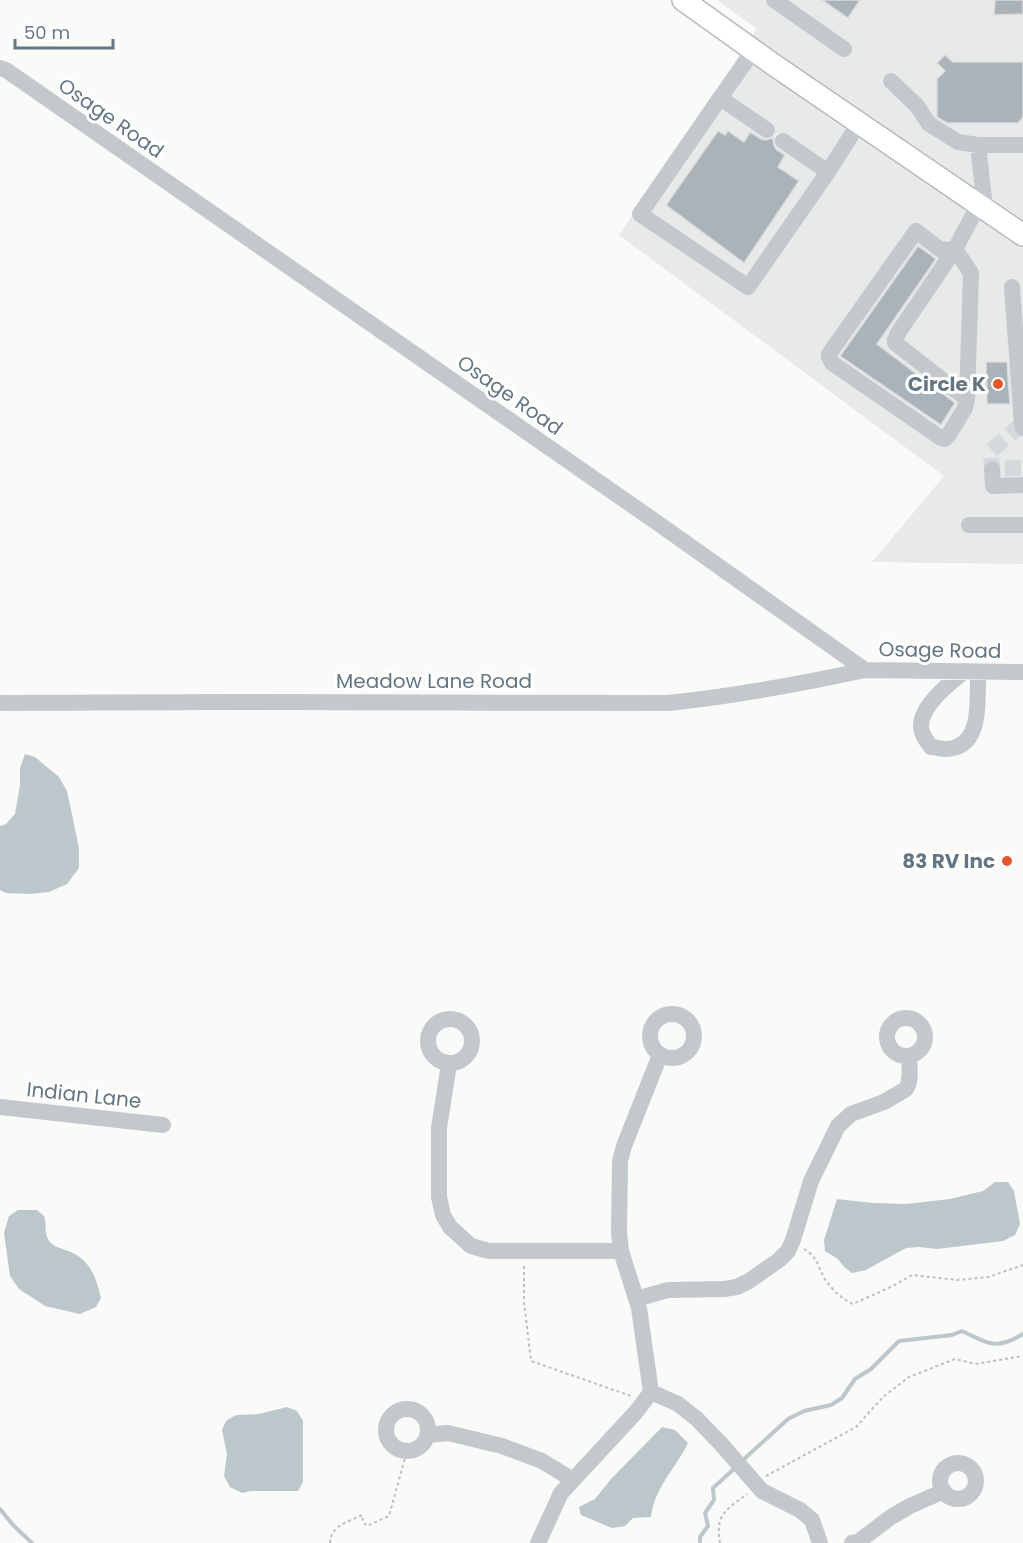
<svg xmlns="http://www.w3.org/2000/svg" width="1023" height="1543" viewBox="0 0 1023 1543" font-family="Poppins,sans-serif">
<rect width="100%" height="100%" fill="#fafaf8"/>
<path fill="#e8e9e9" d="M717 0H1023V564L872 562 944 476 619 235 757 29Z"/>
<path fill="#bbc7cb" d="M25 754 35 757 59 777 67 791 79 848V868L67 884 49 892 30 894 6 893 0 890V826L6 824 15 814 20 785V768Z
M995 1182H1008L1014 1191 1020 1224 1015 1235 1003 1241 937 1249 919 1247 906 1248 866 1270 852 1273 844 1267 838 1259 825 1251 824 1240 837 1199 873 1203 906 1204 950 1199 983 1191Z
M18 1210H37C39 1212 42 1214 44 1216 47 1223 44 1233 48 1239 52 1247 61 1248 68 1251 90 1259 96 1277 101 1298L96 1307 80 1314 45 1306 19 1289 10 1276 4 1233 9 1216Z
M287 1407 297 1411 303 1421V1482L298 1491H251L242 1493 230 1487 224 1476 227 1454 222 1430 226 1421 236 1415 259 1414Z
M662 1427 675 1430 688 1443C676 1468 654 1488 651 1517L633 1518 625 1526 612 1528 581 1515 579 1507 595 1499 611 1479Z"/>
<g fill="none" stroke-linecap="round" stroke-linejoin="round">
<path stroke="#bbc7cb" stroke-width="4" d="M743 1460 788 1419 804 1411 831 1405 842 1398 855 1379 871 1369 899 1341 952 1335 962 1331C988 1343 995 1351 1023 1334
M0 1509 13 1525 32 1543
M700 1543V1537L708 1526 705 1513 714 1500 713 1488 735 1468"/>
</g>
<path fill="#aab3b9" stroke="#dcdcda" stroke-width="1.5" d="M822 0H860L848 18Z
M995 0H1023V14L994 15Z
M945 55 953 62H1023V117L1018 123H947L937 117V79L945 71 937 63Z
M718 131 725 135 728 131 744 142 750 132 761 139 766 140 773 138 774 146 777 150 785 155 778 167 799 181 744 263 666 205Z
M918 246 936 259 877 344 955 403 941 425 840 356Z
M986 362H1007L1010 404H987Z"/>
<g fill="none" stroke-linecap="round" stroke-linejoin="round">
<path stroke="#d5d9db" stroke-width="16" stroke-dasharray="16 8" stroke-linecap="butt" d="M1022 424 991 451 992 469 1023 468"/>
<g stroke="#b5babe" stroke-width="24">
<path id="major" d="M683 0 774 65 1023 235"/>
</g>
<path stroke="#bbbfc2" stroke-width="2" stroke-dasharray="3 3" stroke-linecap="butt" d="M804 1249C819 1258 817 1266 825 1279 832 1290 842 1299 853 1304L893 1286 912 1275 957 1280 988 1277 1023 1265
M524 1266V1302L531 1361 631 1396
M766 1476 856 1427 883 1397 909 1377 955 1359 976 1364 1023 1356
M330 1543C331 1525 348 1522 362 1515L363 1522 367 1526 389 1516 407 1451
M720 1543C715 1514 726 1510 747 1494"/>
<path stroke="#c3c8cc" stroke-width="16" d="M774 0 844 49
M754 50 720 98 767 130
M0 68 6 70 659 524 865 670 1023 672
M891 81 917 106 929 124 958 142 978 145H1023
M720 98 640 214 748 287 828 172
M783 141 828 172 859 123
M978 145 985 208
M1012 287 1022 424 1023 428
M967 399 895 343V340L898 333 955 249 971 273 967 399 965 408 948 436 944 439 941 438 832 363 829 357V354L916 231 941 250 955 249 979 204
M992 469 993 486 1023 485
M969 525H1023
M965 671C950 683 921 705 921 726 921 734 926 740 931 747 935 747 940 749 945 749 984 749 977 698 978 672
M0 703 237 702 669 703C735 696 800 684 865 670
M650 1036a22 22 0 1 1 44 0a22 22 0 1 1-44 0Z
M887 1037a19 19 0 1 1 38 0a19 19 0 1 1-38 0Z
M428 1041a22 22 0 1 1 44 0a22 22 0 1 1-44 0Z
M449 1064 439 1128V1197L443 1215 450 1227 471 1246 489 1251H621
M0 1107 163 1125
M636 1299 668 1290 724 1289 737 1287 749 1281 779 1260 788 1251 793 1240 811 1181 838 1126 851 1114 884 1102 906 1089C912 1080 909 1067 909 1056
M651 1392 639 1308 621 1251 619 1233 620 1161 624 1146 660 1055
M651 1392 678 1404 697 1419 722 1445
M386 1430a21 21 0 1 1 42 0a21 21 0 1 1-42 0Z
M428 1435 448 1433 502 1446 542 1461 573 1480
M940 1481a18 18 0 1 1 36 0a18 18 0 1 1-36 0Z
M762 1491 800 1510 812 1520 820 1543
M538 1543 561 1493 636 1412 651 1392
M852 1543 858 1542 891 1517 910 1506 944 1491"/>
<use href="#major" stroke="#fff" stroke-width="21"/>
<path stroke="#c3c8cc" stroke-width="16" d="M722 1445 762 1491"/>
</g>
<g fill="#e4572e" stroke="#fff" stroke-width="2">
<circle cx="998" cy="384" r="6"/>
<circle cx="1007" cy="861" r="6"/>
</g>
<g text-anchor="middle" stroke-width="6" stroke-linejoin="round" paint-order="stroke">
<g font-size="20" fill="#657683" stroke="#fff">
<text transform="translate(111 118) rotate(35)" y="7">Osage Road</text>
<text transform="translate(510 395) rotate(35)" y="7">Osage Road</text>
<text transform="translate(940 650) rotate(1)" y="7">Osage Road</text>
<text x="434" y="688">Meadow Lane Road</text>
<text transform="translate(84 1095) rotate(6)" y="7">Indian Lane</text>
</g>
<g font-size="20" font-weight="bold" fill="#657683" stroke="#fff" text-anchor="end">
<text x="986" y="391">Circle K</text>
<text x="995" y="868">83 RV Inc</text>
</g>
</g>
<path d="M15 39v9h98v-9" fill="none" stroke="#657683" stroke-width="3"/>
<text x="24" y="39" font-size="18" fill="#657683" stroke="#ffffff" stroke-width="4.5" paint-order="stroke">50 m</text>
</svg>
